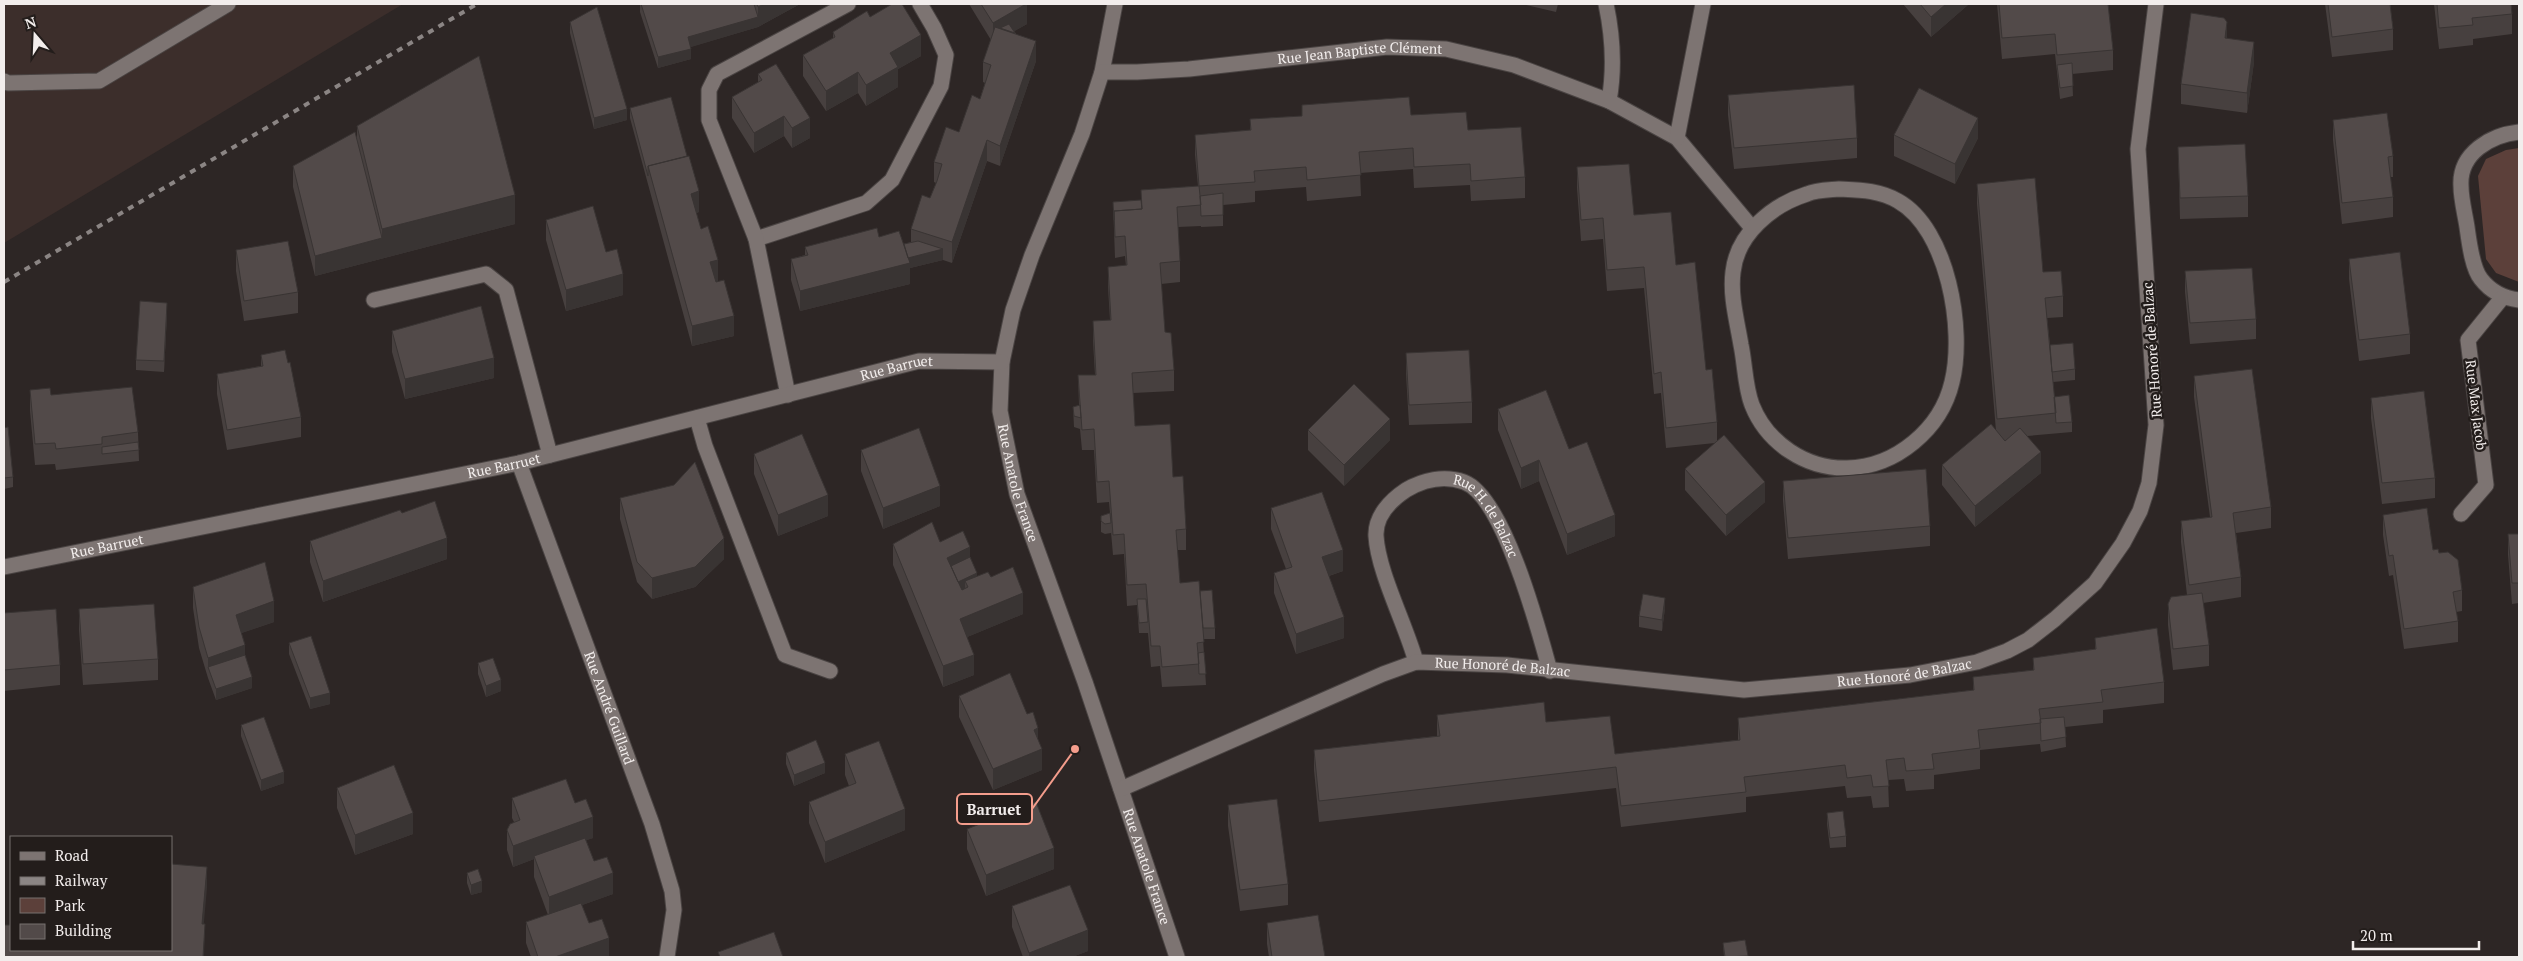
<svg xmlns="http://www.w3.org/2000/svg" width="2523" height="961" viewBox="0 0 2523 961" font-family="'PT Serif',serif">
<rect width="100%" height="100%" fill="#2d2625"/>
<path fill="#3c2e2b" d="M4 4H403L4 243Z"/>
<path fill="#5c403a" d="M2519 148V282L2496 273 2486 259 2478 176 2486 159 2506 150Z"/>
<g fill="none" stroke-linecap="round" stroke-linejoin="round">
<g stroke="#4a4443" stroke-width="17">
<g id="minor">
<path id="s1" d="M1115 4 1102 72 1082 134 1032 255 1013 310 1002 362 1000 411 1017 494 1085 682 1177 957"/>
<path d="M1606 4C1613 37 1615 67 1609 101"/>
<path id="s2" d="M1102 72H1137L1189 69 1387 47 1446 49 1514 65 1609 101 1677 138 1752 228"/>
<path d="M4 81 8 83 99 81 228 4"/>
<path d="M2519 132C2491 135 2459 153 2461 186 2461 199 2465 214 2467 227 2469 241 2472 268 2481 279 2491 292 2503 298 2519 300"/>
<path d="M1677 138 1703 4"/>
<path d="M1839 189C1859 190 1879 190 1898 201 1948 229 1965 330 1952 382 1941 429 1896 467 1847 468 1806 469 1767 443 1752 405 1745 387 1745 364 1741 345 1737 321 1730 296 1733 272 1737 234 1772 205 1807 194 1816 190 1828 190 1839 189Z"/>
<path d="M756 239 866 203 892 180 941 86 946 55 934 28 920 4"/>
<path d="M374 300 486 274 506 290 550 455"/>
<path d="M788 395 756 239 709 120V90L717 74 848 4"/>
<path d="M697 418 705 446 785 655 830 671"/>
<path id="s3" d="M519 463 652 824 672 891 674 910 667 957"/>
<path d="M2461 514 2486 485 2468 340 2502 298"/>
<path id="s4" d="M4 567 519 463 919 361 1002 362"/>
<path id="s5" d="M1416 662C1406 625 1378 572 1376 536 1375 516 1391 500 1406 490 1423 480 1444 475 1464 482 1504 497 1539 631 1550 671"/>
<path id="s6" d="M1121 789 1383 674 1416 662 1507 665 1744 690 1910 675 1977 662 2007 651 2028 640 2055 619 2095 583 2123 543 2140 511 2149 483 2156 425 2138 149 2156 4"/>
</g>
</g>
<use href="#minor" stroke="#7d7472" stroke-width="15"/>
<path stroke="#8b8584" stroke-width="4" stroke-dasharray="6 6" stroke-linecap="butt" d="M4 282 477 4"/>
</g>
<path fill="#47403f" d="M640 4H800L758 27 690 47 691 59 658 68 640 12Z
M969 4H1027V24L1014 31 1036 61 1000 166 987 161 952 263 943 260 910 268V284L800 311 791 280V259L805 255V247L879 237 904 244 911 242V229L930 198 936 183 934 182V162L959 132 980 99 985 83 983 82V62L991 40Z
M1522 4H1558L1556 12Z
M1903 4H1969L1931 37Z
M1997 4H2108L2113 50V70L2072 74 2073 96 2060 99 2055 54 2002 59Z
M2325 4H2390L2393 29V50L2332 57Z
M2434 4H2511L2512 14V34L2473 39V45L2439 49Z
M870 17 921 56 898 69V87L866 106 858 93 826 111 803 76V55L833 38V32Z
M570 22 627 120 594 129 570 33Z
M2227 38 2254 62 2247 113 2181 104V84Z
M758 74 810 138 792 148 784 136 754 153 732 118V97L758 82Z
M1728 95 1857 138V158L1734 169 1728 115Z
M1302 105 1411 115 1468 130 1525 177V198L1471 201 1470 185 1414 188 1413 169 1360 173 1361 196 1307 201 1306 187 1255 191V202L1223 205V226L1201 227V226L1178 227 1180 261V282L1161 284 1165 332 1174 370V391L1133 393 1135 426 1173 477 1186 529V550H1177L1180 583 1200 591 1215 628V639H1203L1206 685 1162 687 1160 666 1151 667 1148 633H1139L1137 605 1127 606 1124 554 1113 555 1111 532V533L1105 534 1101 532V516L1110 513 1109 502 1097 503 1094 450H1082L1080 429 1074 427 1073 407 1079 405 1078 375H1095L1093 341V321L1110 320 1108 287V267L1126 266 1125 256 1115 258 1113 202 1141 200V190L1198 186 1195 155V135L1250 130V119L1302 116Z
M630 108 699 212 696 213 701 229 718 281 715 282 734 336 692 346 630 118Z
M2333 120 2393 156V177H2390L2393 197V217L2342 224 2333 140Z
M357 126 515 224 315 276 293 187V166L357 141Z
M1894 135 1978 138 1955 184 1894 156Z
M2178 147 2248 196V217L2180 219Z
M1577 167 1634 215 1676 265 1706 370 1717 422V441L1765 502 1726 536 1685 490V469L1715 443 1666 448 1661 393 1654 394 1644 288 1607 291 1603 239 1581 241 1577 188Z
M1977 184 2043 272 2063 296V317L2047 318 2050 345 2075 369V380L2053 382 2054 397 2072 422V432L2027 436 2041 473 1975 527 1942 485V465L1996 431 1977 204Z
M546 220 606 252 623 295 566 311 546 240Z
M236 250 298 292V313L244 321 236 271Z
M2349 259 2410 334V354L2359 361 2349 279Z
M2185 271 2256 319V339L2190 344 2185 292Z
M167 314 164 372 136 370V360Z
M392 331 494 378 405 399 392 352Z
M1406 353 1472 402V423L1409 425 1406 374Z
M261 355 301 417V437L227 450 217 394V374L261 366Z
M2518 360H2519V389L2518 381Z
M2194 376 2271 507V528L2236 533 2241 577V597L2203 603 2209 645V666L2173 670 2168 625V604L2187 595 2181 542V521L2210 517 2194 397Z
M30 390 51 395 138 432 139 461 56 470 55 464 35 465 30 411Z
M2371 398 2435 478V498L2382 504 2371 418Z
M1498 409 1569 449 1615 536 1567 555 1539 481 1521 489 1498 430Z
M4 428 13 477V487L4 489Z
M1308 430 1390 440 1344 486 1308 450Z
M861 450 940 506 883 529 861 471Z
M754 454 828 516 778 536 754 474Z
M1783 481 1930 526V546L1788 559 1783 501Z
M620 498 724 559 695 587 652 599 637 582 620 519Z
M1271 508 1343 571 1329 576 1344 638 1296 654 1274 593V573L1286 569 1271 529Z
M402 513 447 559 323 602 310 562V541Z
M2383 515 2439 553 2462 590V611L2456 612 2458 621V642L2404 649 2393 575 2389 576 2383 535Z
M2508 534H2519V603L2512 604 2508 555Z
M940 542 970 557 977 576 991 577 1023 614 967 637 974 675 943 687 893 565V544Z
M193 587 274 622 241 633 245 655 252 688 216 700 208 678 199 648 193 608Z
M1665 608 1662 631 1639 627V616Z
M79 609 158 659V680L83 685 79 630Z
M4 613 60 665V685L4 691Z
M2095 638 2164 682V703L2103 710V723L2065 727 2066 747 2041 752 2040 744 1980 750V769L1934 775V789L1906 791 1904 779 1888 780 1889 807 1873 808 1871 796 1847 798 1845 786 1746 797V812L1621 827 1616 788 1319 822 1314 770V750L1437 736V715L1546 722 1615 754 1738 740V718L1973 690V677L2033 670V658L2095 649Z
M289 643 330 704 310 709 289 654Z
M478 663 501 691 486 697 478 674Z
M959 696 1027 714 1038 740 1042 770 993 790 959 717Z
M241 725 284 783 261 791 241 736Z
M786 753 825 773 794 786 786 764Z
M845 754 905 830 825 863 809 823V802L849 786 845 775Z
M337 788 413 834 355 855 337 808Z
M512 798 575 803 593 838 586 840 594 861 613 894 582 905 589 923 609 957H531L526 943V922L548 915 534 877V859L513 867 507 850V830L514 822 512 818Z
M1228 805 1288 884V905L1240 911 1228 826Z
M1827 813 1846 836V847L1830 848 1827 824Z
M967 829 1054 869 986 896 967 849Z
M467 873 482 892 471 895 467 883Z
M1012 906 1088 951 1072 957H1023L1012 927Z
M1267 923 1325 957H1269L1267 944Z
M1745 940 1748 957H1724L1723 943Z"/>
<path fill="#393433" d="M764 4H800L758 27 688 48V37L758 17V7Z
M1026 4H1027V24L1001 39 993 33V23Z
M1946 4H1969L1931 37V17Z
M2227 22V42L2225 38Z
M921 35V56L898 69V87L866 106V85L890 53Z
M1036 41V61L1000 166V146Z
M2254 42V62L2247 113V93Z
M691 49V59L658 68V57Z
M858 72V93L826 111V91Z
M627 109V120L594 129V118Z
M784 116V136L754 153V133Z
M810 118V138L792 148V128Z
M1978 118V138L1955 184V164Z
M987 140V161L952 263V242Z
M699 191V212L691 214V194Z
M515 195V224L315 276V256L382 238V229Z
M943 249V260L910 268V284L800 311V291L905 258Z
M718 260V281L710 283V262Z
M623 274V295L566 311V290Z
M167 303V314L164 372V361Z
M734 316V336L692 346V326Z
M494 358V378L405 399V379Z
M1390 419V440L1344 486V465Z
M2041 452V473L1975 527V506Z
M1539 460V481L1521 489V468Z
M1765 482V502L1726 536V515Z
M940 486V506L883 529V508Z
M828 495V516L778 536V515Z
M1615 515V536L1567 555V534Z
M447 538V559L323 602V581Z
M724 538V559L695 587 652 599V578Z
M970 547V568L951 576 947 558Z
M1343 550V571L1322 578V557Z
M977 573V584L965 581V589L954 594V584Z
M1023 593V614L960 640V619Z
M1665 598V608L1662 631V620Z
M274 601V622L236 635V615Z
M1344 617V638L1296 654V634Z
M245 645V665L208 667V658Z
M974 655V675L943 687V666Z
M252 677V688L216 700V689Z
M501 680V691L486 697V686Z
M330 693V704L310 709V698Z
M1038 728V749L1034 730Z
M1042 749V770L993 790V769Z
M825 763V773L794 786V775Z
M284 772V783L261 791V780Z
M905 809V830L825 863V842Z
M413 813V834L355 855V835Z
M593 817V838L535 859 534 856V859L513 867V846Z
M1054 848V869L986 896V875Z
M207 867V888L202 944V924Z
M613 873V894L549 917V897Z
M482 881V892L471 895V885Z
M205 924 204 957H203Z
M1088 930V951L1072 957H1029V953Z
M609 938V957H555Z"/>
<path fill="#524a49" stroke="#393433" d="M641 4H754L758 17 688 37 691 49 658 57Z
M757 4H764L758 7Z
M892 4H902L921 35 890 53 898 67 866 85 858 72 826 91 803 55 835 37 833 32 867 11 870 17Z
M981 4H1026L993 23Z
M1920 4H1946L1931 17Z
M1999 4H2108L2113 50 2057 55 2055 34 2002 38Z
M2328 4H2390L2393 29 2332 37Z
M2437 4H2511L2512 14 2472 18 2473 25 2439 28Z
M597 7 627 109 594 118 570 22Z
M2191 13 2224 18 2227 22 2225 38 2254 42 2247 93 2181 84Z
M1009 24 1015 33 1000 28Z
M995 27 1036 41 1000 146 987 140 952 242 911 229 922 195 930 198 937 181 942 164 934 162 946 127 959 132 972 95 980 99 991 65 983 62Z
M479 56 515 195 382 229 357 126Z
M2072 63 2073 86 2060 88 2057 65Z
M776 64 810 118 792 128 784 116 754 133 732 97 762 80 758 74Z
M1854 85 1857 138 1734 148 1728 95Z
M1919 88 1978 118 1955 164 1894 135Z
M671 97 687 156 648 166V176L630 108Z
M1409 97 1411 115 1466 112 1468 130 1521 127 1525 177 1471 181 1470 164 1414 167 1413 148 1359 152 1361 175 1307 180 1306 167 1254 171 1255 182 1199 186 1195 135 1251 130 1250 119 1302 116V105Z
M2387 113 2393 156 2388 157 2393 197 2342 203 2333 120Z
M355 132 382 238 315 256 293 166Z
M2245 144 2248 196 2180 198 2178 147Z
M689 156 699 191 691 194 701 229 708 226 718 260 710 262 716 282 724 280 734 316 692 326 648 166Z
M1629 164 1634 215 1671 212 1676 265 1695 262 1706 370 1712 369 1717 422 1666 428 1661 372 1654 374 1644 267 1607 270 1603 218 1581 220 1577 167Z
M2035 178 2043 272 2061 271 2063 296 2045 298 2056 413 1997 419 1977 184Z
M1199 186 1201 205 1177 207 1180 261 1160 263 1165 332 1171 333 1174 370 1132 373 1135 426 1170 424 1173 477 1183 476 1186 529 1176 530 1180 583 1199 581 1204 642 1197 643 1199 664 1162 667 1160 646H1151L1146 584 1127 585 1124 534 1113 535 1109 481 1097 482 1094 429 1082 430 1078 375H1096L1093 321 1111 320 1108 267 1127 265 1125 236 1115 237 1114 211 1142 209 1141 190Z
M1223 193V215L1201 216 1200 196Z
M1141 200 1142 209 1114 211V220L1113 202Z
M593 206 606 252 617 249 623 274 566 290 546 220Z
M877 228 879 237 899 231 910 263 800 291 791 259 808 255 805 247Z
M288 241 298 292 244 301 236 250Z
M918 241 943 249 908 258 904 244Z
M2400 252 2410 334 2359 340 2349 259Z
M2252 268 2256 319 2190 323 2185 271Z
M140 301 167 303 164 361 136 360Z
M481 306 494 358 405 379 392 331Z
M2073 343 2075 369 2052 372 2050 345Z
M285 350 288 363 290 362 301 417 227 430 217 374 263 366 261 355Z
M1469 350 1472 402 1409 405 1406 353Z
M2252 369 2271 507 2233 513 2241 577 2189 585 2181 521 2212 517 2194 376Z
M1354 384 1390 419 1344 465 1308 430Z
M132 387 138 432 102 437V444L56 449 55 443 35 444 30 390 50 388 51 395Z
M1546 390 1569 449 1587 442 1615 515 1567 534 1539 460 1521 468 1498 409Z
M2424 391 2435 478 2382 483 2371 398Z
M2069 395 2072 422 2056 423 2054 397Z
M1080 405 1081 418 1074 416 1073 407Z
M1991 424 2005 441 2020 428 2041 452 1975 506 1942 465Z
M8 427 13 477 4 478V428Z
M919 428 940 486 883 508 861 450Z
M802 434 828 495 778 515 754 454Z
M1724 435 1765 482 1726 515 1685 469Z
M138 442 139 450 102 454V447Z
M695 462 724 538 695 567 652 578 637 562 620 498 674 485Z
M1926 469 1930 526 1788 538 1783 481Z
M1322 492 1343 550 1322 557 1344 617 1296 634 1274 573 1292 567 1271 508Z
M435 501 447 538 323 581 310 541 400 510 402 513Z
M2427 508 2433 550 2438 549 2439 553 2448 552 2458 560 2462 590 2453 592 2458 621 2404 629 2393 555 2389 556 2383 515Z
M1110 513 1111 523 1105 524 1101 521V516Z
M932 522 940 542 963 531 970 547 947 558 962 590 968 587 965 581 988 572 991 577 1013 567 1023 593 960 619 974 655 943 666 893 544Z
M2508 534H2519V583H2512Z
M970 557 977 573 958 582 951 566Z
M265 562 274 601 236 615 245 645 208 658 199 627 193 587Z
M1212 590 1215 628H1203L1200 591Z
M2202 593 2209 645 2173 649 2168 604 2171 597Z
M1643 594 1665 598 1662 620 1639 616Z
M1137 599H1146L1148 622 1139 623Z
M154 604 158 659 83 664 79 609Z
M56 609 60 665 4 670V613Z
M2157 628 2164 682 2101 690 2103 702 2039 709 2041 723 1978 730 1980 748 1932 754 1934 769 1906 771 1904 758 1886 760 1889 786 1873 787 1871 775 1847 778 1845 765 1744 777 1746 792 1621 806 1616 767 1319 801 1314 750 1440 736 1437 715 1544 702 1546 722 1610 716 1615 754 1740 740 1738 718 1974 690 1973 677 2034 670 2033 658 2096 649 2095 638Z
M311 636 330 693 310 698 289 643Z
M1204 652 1206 674H1199L1198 653Z
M245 655 252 677 216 689 208 667Z
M493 658 501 680 486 686 478 663Z
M1010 673 1027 714 1033 712 1038 728 1034 730 1042 749 993 769 959 696Z
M264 717 284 772 261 780 241 725Z
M2064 717 2066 737 2041 741 2040 719Z
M816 740 825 763 794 775 786 753Z
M879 741 905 809 825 842 809 802 856 783 845 754Z
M394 765 413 813 355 835 337 788Z
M566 779 575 803 586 799 593 817 513 846 507 830 510 824 520 820 512 798Z
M1277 799 1288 884 1240 890 1228 805Z
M1036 802 1054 848 986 875 967 829Z
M1843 811 1846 836 1830 838 1827 813Z
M585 838 594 861 607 857 613 873 549 897 534 856Z
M171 864 207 867 202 924H205L203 957H4V925H11V950H171Z
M478 869 482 881 471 885 467 873Z
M1070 885 1088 930 1029 953 1012 906Z
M581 903 589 923 602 919 609 938 555 957H538L526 922Z
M1318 915 1325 957H1272L1267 923Z
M774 932 783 957H720L718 952Z
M1745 940 1748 956 1725 957 1723 943Z"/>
<g text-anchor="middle" stroke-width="5" stroke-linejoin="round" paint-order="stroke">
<g font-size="14" fill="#f2edec" stroke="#231d1b">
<text dy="5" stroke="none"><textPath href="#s2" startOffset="259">Rue Jean Baptiste Clément</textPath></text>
<text transform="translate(2152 350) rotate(-94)" y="5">Rue Honoré de Balzac</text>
<text dy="5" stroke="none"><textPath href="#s4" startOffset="915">Rue Barruet</textPath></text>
<text transform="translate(2476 405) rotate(83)" y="5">Rue Max Jacob</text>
<text dy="5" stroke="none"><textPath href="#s4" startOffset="510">Rue Barruet</textPath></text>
<text dy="5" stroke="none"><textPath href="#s1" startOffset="500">Rue Anatole France</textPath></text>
<text dy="5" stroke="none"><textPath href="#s5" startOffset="291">Rue H. de Balzac</textPath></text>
<text dy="5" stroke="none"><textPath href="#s4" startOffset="105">Rue Barruet</textPath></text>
<text dy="5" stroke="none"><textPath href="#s6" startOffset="408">Rue Honoré de Balzac</textPath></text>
<text dy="5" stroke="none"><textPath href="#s6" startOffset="812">Rue Honoré de Balzac</textPath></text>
<text dy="5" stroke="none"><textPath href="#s3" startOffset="261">Rue André Guillard</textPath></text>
<text dy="5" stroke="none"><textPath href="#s1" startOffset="905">Rue Anatole France</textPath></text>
</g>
</g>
<path fill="none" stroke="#f49d8c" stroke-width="2" d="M1075 749L1032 809"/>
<circle fill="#f49d8c" stroke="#231d1b" stroke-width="2" cx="1075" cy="749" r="5"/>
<rect fill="#231d1b" stroke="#f49d8c" stroke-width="2" x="957" y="794" width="75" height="30" rx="5"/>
<g font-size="15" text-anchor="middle" font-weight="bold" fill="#f2edec">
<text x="994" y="815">Barruet</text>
</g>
<rect width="2523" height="961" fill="none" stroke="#f2edec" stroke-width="10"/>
<rect x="10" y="836" width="162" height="115" fill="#231d1b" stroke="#76706f"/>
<rect x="20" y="852" width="25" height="8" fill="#7d7472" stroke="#76706f"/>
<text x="55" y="861" font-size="15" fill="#f2edec">Road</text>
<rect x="20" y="877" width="25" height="8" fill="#8b8584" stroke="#76706f"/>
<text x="55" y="886" font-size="15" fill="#f2edec">Railway</text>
<rect x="20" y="898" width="25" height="15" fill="#5c403a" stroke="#76706f"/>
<text x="55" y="911" font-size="15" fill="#f2edec">Park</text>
<rect x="20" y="924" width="25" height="15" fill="#524a49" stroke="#76706f"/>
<text x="55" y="936" font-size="15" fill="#f2edec">Building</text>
<g transform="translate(35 35) rotate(341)" stroke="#231d1b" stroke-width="4" paint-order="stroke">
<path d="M0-4L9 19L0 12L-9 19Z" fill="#f2edec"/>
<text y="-8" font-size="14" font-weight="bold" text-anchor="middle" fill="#f2edec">N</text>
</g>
<path d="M2353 941v8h126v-8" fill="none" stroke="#f2edec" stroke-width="2.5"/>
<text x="2360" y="941" font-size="15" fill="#f2edec" stroke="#231d1b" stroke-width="4" paint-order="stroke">20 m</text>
</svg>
